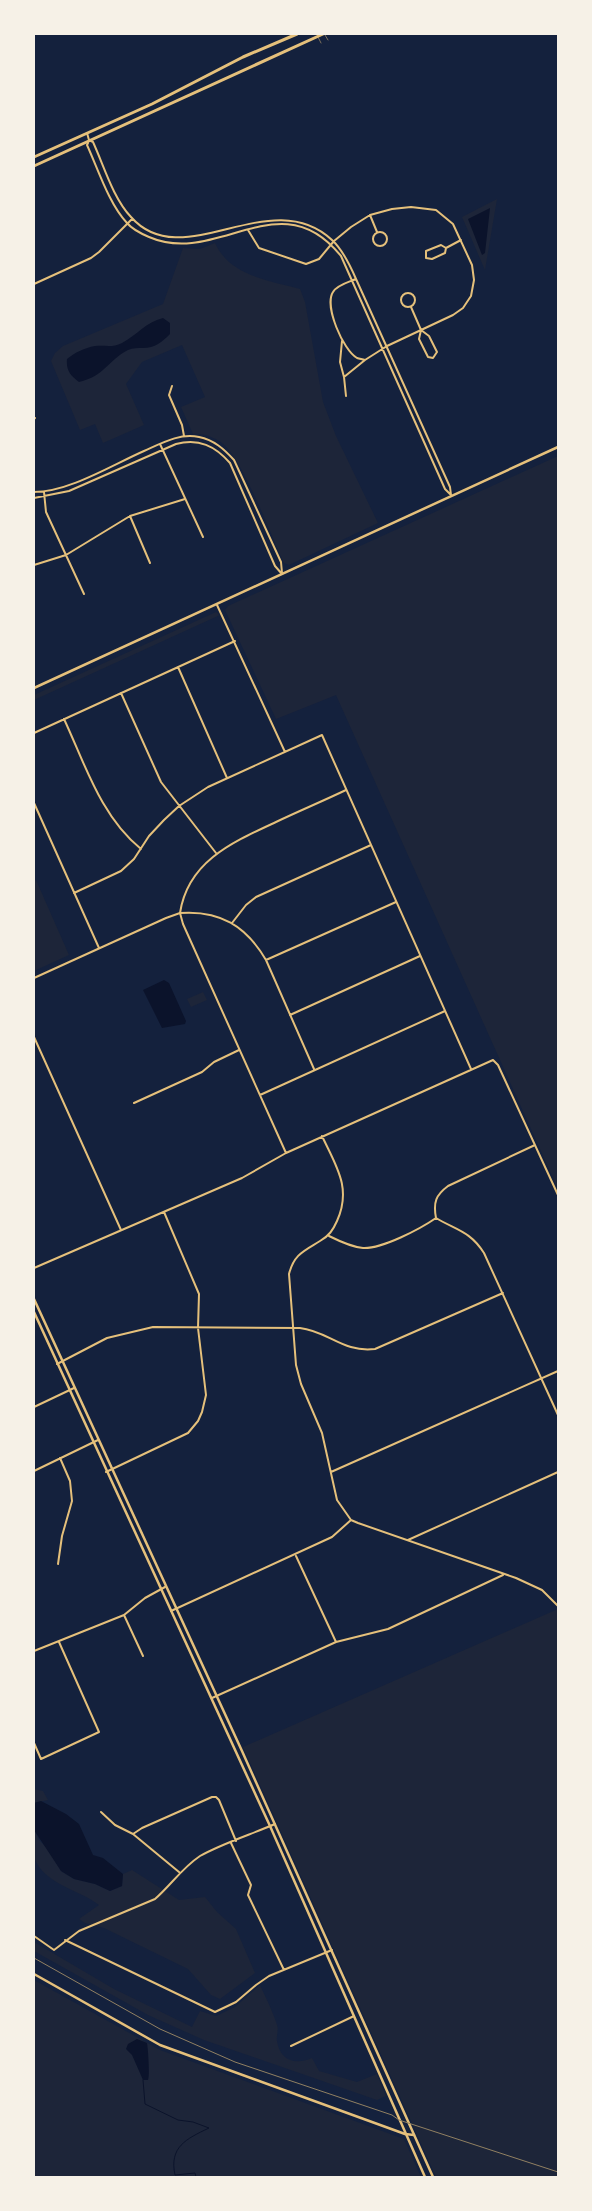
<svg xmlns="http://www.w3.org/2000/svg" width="592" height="2211" viewBox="0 0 592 2211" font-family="Arial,sans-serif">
<rect width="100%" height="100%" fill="#14213d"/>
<path fill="#1d2539" d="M497 199 485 270 462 217Z
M215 243C230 276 268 280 300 289L305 302 323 402 336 436 378 523 289 565 284 563C271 536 243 459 222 443 214 437 202 433 193 434L181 407 205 397 182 345 142 362 126 384 144 425 103 443 95 424 80 430 51 361 55 353 63 346 163 304 183 248 200 249Z
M558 456V1189L336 695 276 719 225 610 228 606Z
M216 612 220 615 34 700V695Z
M36 880 69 955 34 971V881Z
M203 992 207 1000 191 1007 187 999Z
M558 1609V2177H436L243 1747Z
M34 1789 43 1791 48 1800 34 1803Z
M34 1829 39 1840 49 1850 61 1871 74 1879 95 1884 110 1891 122 1886 123 1874 132 1870 179 1900 205 1897 217 1912 236 1929 255 1973 220 1999 211 1995 188 1969 104 1928 85 1923 79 1919 99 1905C79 1889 44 1885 34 1857 32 1849 34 1837 34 1829Z
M34 1942 114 1989 192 2027 200 2011 216 2016 235 2007 260 1985C266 1998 273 2012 277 2025 279 2030 276 2036 277 2041 280 2061 295 2065 312 2058L319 2071 357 2082 377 2074 386 2096 377 2100 204 2040 148 2015 34 1951Z
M34 1980 160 2050 404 2139 421 2177H34Z"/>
<path fill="#0b132b" d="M490 208 485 253 482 255 468 219Z
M163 318 170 323V334C162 342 155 348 143 348 138 348 133 348 128 350 108 360 105 376 79 382 70 375 66 370 67 359 76 352 84 348 95 346 106 345 112 348 122 343 137 335 146 322 163 318Z
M164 980 169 983 186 1021 185 1024 162 1028 143 990Z
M41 1801 66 1814 79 1824 93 1855 103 1858 123 1874 122 1886 110 1891 95 1884 74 1879 61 1871 34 1830V1803Z
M137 2039 147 2043C148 2048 150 2075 148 2080H143L132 2055 126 2049 128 2044Z"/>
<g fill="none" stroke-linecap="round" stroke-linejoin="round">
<path stroke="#0b132b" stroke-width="1" d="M143 2080 145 2104 178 2120 193 2122 209 2128C186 2139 169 2147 175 2175L195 2173 196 2177"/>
<path stroke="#e5c07b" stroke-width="0.5" d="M325 35 328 40
M318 37 321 43"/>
<path stroke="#e5c07b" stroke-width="2" d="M87 133 89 140 93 142C104 166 113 198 131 217 183 276 270 182 332 240 343 250 350 265 356 279L450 487 451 495
M88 143 87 145C98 169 109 204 127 223 132 229 142 234 149 237 218 267 280 180 341 256L445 489 450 494
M370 215 377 232
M248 230 259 248 306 264 319 259 334 241 351 227 370 215 392 209 411 207 436 210 453 224 472 265 474 280 471 296 463 308 453 315 387 346 365 360C362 359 360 359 357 358 343 350 324 306 333 292 337 285 349 282 356 279
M373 239a7 7 0 1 1 14 0a7 7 0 1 1-14 0Z
M441 245 446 248 445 253 432 259 426 258V251Z
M446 248 461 240
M34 284 91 258 99 252 132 219
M401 300a7 7 0 1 1 14 0a7 7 0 1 1-14 0Z
M411 307 421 330
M421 330 429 336 437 352 433 358 428 357 419 339Z
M342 341 340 362 344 377 365 360
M344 377 346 396
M172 386 169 395 182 425 184 436
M34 419 35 418
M160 444 203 537
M34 492C69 492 112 465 144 451 162 443 179 433 199 437 214 440 224 449 234 460L281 562 282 573
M44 492 46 512 84 594
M34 498 69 491 176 444C199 438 215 446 230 463L275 566 282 574
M130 516 150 563
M34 565 66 555 130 516 185 499
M217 605 285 752
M178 667 227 778
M121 693 161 782 216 853
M64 719C85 764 101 817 141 849
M34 733 235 641
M34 803 99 948
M74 893 121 871 134 859 149 836 164 820 179 806 208 787 322 735 471 1069
M232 923 246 905 256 897 371 845
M266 960 396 902
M34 978 166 918 180 913C188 861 233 842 276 822 299 811 323 801 346 790
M290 1015 420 956
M34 1037 121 1230
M260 1095 445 1011
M134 1103 202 1072 214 1062 239 1050
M322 1136C336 1166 352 1188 337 1221 333 1230 329 1236 320 1241 304 1251 294 1254 289 1274L296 1365 301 1384 322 1433 337 1500 351 1520 358 1523 516 1578 542 1590 558 1606
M286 1153 183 924 180 913C220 910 246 926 266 960L314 1069
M436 1218C456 1230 470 1231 484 1253L558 1415
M329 1236C339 1241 351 1247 363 1248 382 1249 420 1229 436 1218 433 1202 436 1195 448 1186L535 1145
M34 1268 242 1178 286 1153 493 1060 498 1065 558 1195
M57 1364 107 1338 153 1327 300 1328C328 1331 343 1353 375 1349L503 1293
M34 1407 74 1388
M34 1471 98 1440
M106 1472 188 1433 198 1421 202 1412 206 1395 198 1328 199 1294 164 1212
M331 1472 558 1371
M408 1540 558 1472
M296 1556 336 1642
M58 1564 62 1536 72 1501 70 1481 60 1458
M171 1611 332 1537 351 1520
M124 1615 143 1656
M34 1651 124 1615 145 1598 165 1587
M212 1698 336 1642 388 1629 503 1575
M34 1743 41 1759 99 1732 59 1642
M101 1812 115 1825 133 1834 179 1872
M133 1834 142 1828 212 1797H216L219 1800 236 1841
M231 1843 251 1885 248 1895 284 1970
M34 1936 54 1950 79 1931 155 1899C171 1885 182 1868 200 1856 221 1844 252 1834 275 1824
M65 1940 215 2012 236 2002 256 1985 269 1976 332 1950
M291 2046 354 2016"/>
<path stroke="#e5c07b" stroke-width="2.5" d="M34 688 558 447
M34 1974 160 2045 405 2134 414 2135"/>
<path stroke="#e5c07b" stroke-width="2.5" d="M34 1299 242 1751 433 2177
M34 1312 270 1826 425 2177"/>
<path stroke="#e5c07b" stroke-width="3" d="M34 157 152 104 243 57 297 34
M34 166 323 34"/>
<path stroke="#918062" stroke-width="1" d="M34 1958 160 2029 235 2062 392 2115 399 2120 558 2172"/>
</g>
<rect width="592" height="2211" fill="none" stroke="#f6f1e7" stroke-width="70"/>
</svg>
